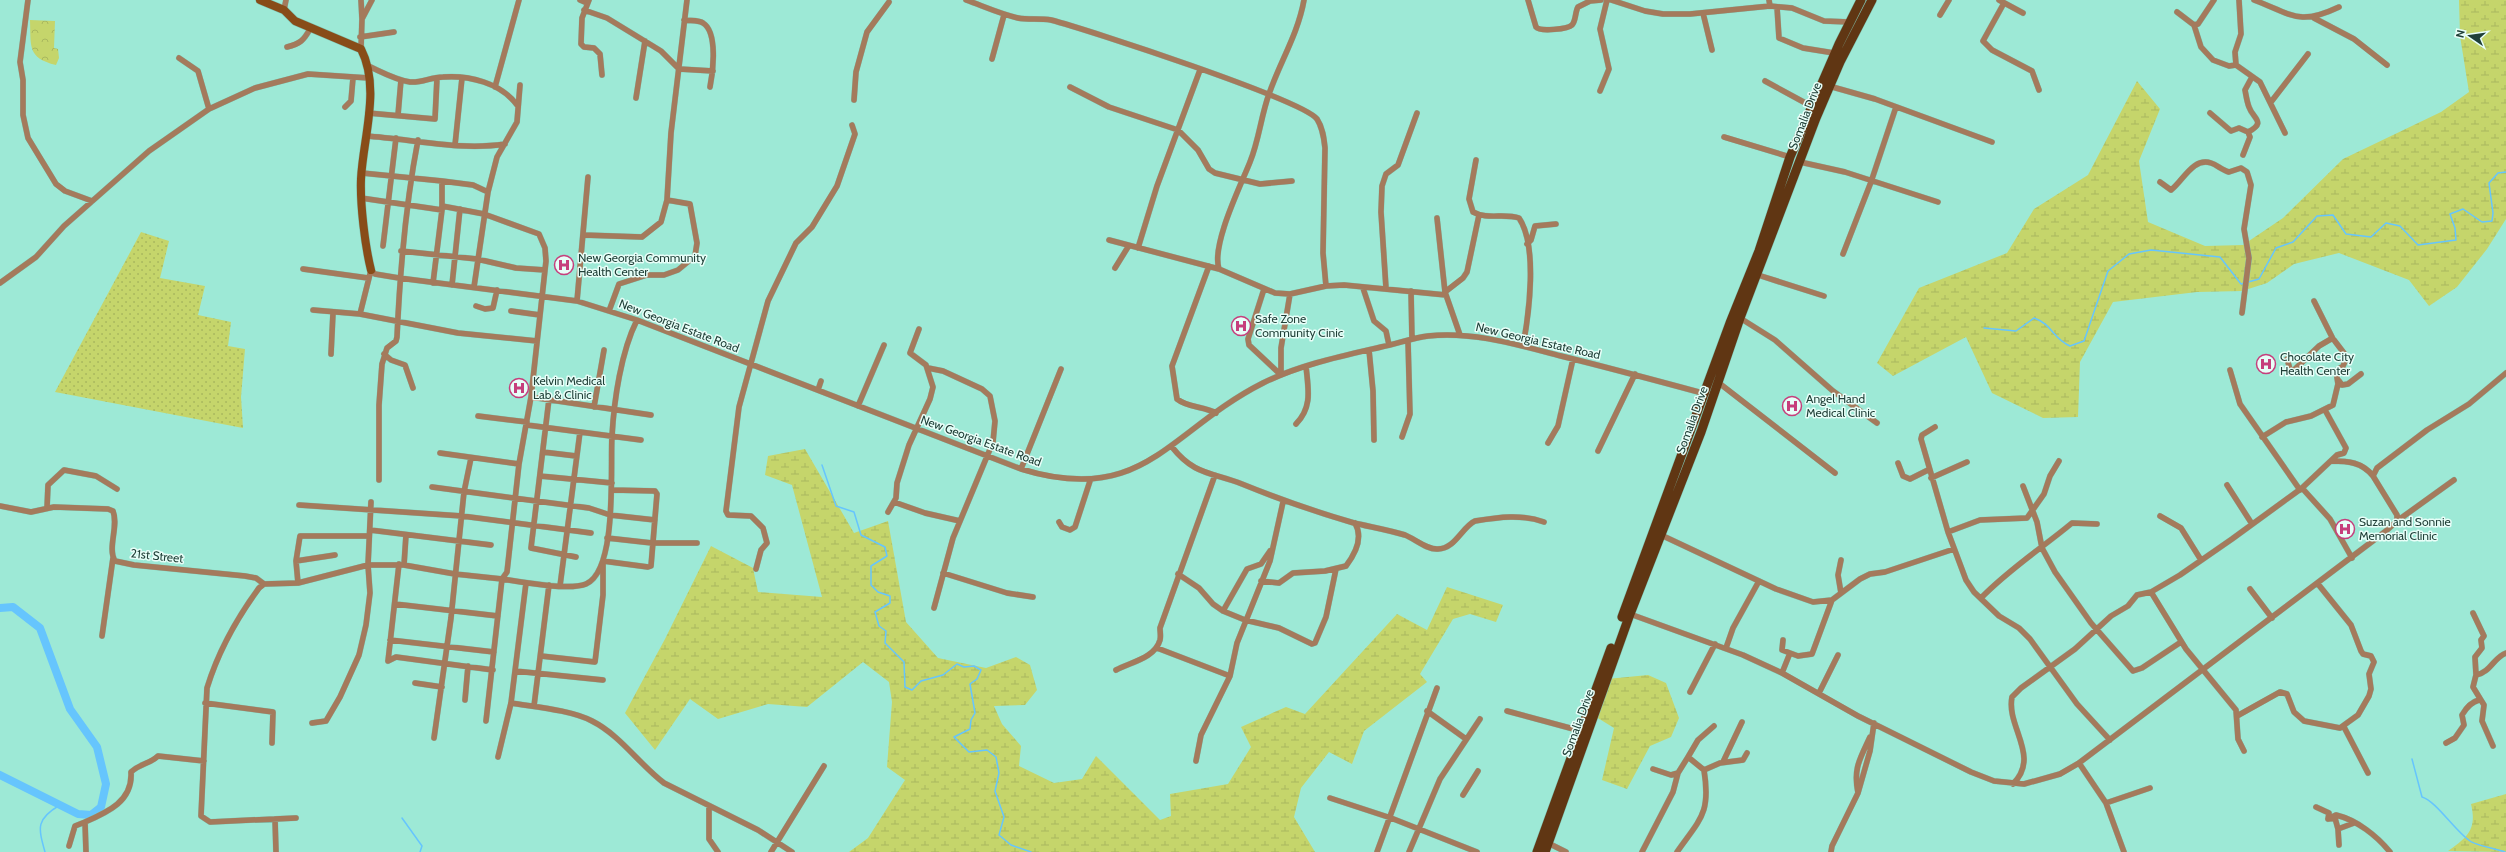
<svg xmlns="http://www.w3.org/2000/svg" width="2506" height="852" viewBox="0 0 2506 852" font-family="Cabin,sans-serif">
<defs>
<pattern id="grass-dots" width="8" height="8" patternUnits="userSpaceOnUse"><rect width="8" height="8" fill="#c5d56b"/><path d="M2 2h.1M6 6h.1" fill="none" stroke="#a9b85e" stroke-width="1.8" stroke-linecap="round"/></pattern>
<pattern id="forest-crowns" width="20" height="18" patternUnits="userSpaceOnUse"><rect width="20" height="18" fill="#c5d56b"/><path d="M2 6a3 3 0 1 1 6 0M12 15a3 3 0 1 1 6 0" fill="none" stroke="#a9b85e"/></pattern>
<pattern id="wetland-marsh" width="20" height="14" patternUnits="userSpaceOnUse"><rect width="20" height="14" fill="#c5d56b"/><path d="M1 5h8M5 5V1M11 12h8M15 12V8" fill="none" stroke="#a9b85e"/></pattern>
</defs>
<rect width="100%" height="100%" fill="#9de9d6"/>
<path fill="url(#grass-dots)" d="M141 232 169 241 160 278 205 286 198 315 231 322 228 346 245 349 241 397 243 428 55 392Z"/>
<path fill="url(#forest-crowns)" d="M30 20 55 21 54 48 58 49 59 58 56 65C27 58 31 46 30 20Z"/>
<path fill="url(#wetland-marsh)" d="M2459 0H2506V219L2487 249 2457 287 2429 306 2409 280 2339 253 2294 264 2267 283 2242 291 2197 292 2113 302 2080 362 2078 417 2043 418 1992 393 1966 337 1893 376 1877 363 1919 288 2007 253 2034 209 2088 175 2137 81 2160 109 2139 161 2148 222 2205 246 2243 245 2283 218 2343 159 2441 112 2469 92 2460 36Z
M805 449 854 533 888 521 906 622 938 658 986 668 1016 657 1030 665 1037 690 1025 705 994 706 1002 724 1021 746 1019 766 1054 783 1082 779 1096 756 1160 820 1171 816 1170 794 1228 784 1251 747 1241 727 1286 707 1305 714 1397 614 1427 630 1447 587 1503 605 1496 622 1470 614 1453 619 1420 674 1427 682 1364 731 1352 764 1329 752 1301 788 1294 817 1315 852H849L868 838 905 780 887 767 892 702 889 682 863 662 807 707 768 704 718 719 690 699 655 750 625 713 665 639 711 546 753 568 758 592 822 597 792 485 765 475 768 456Z
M1648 675 1666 683 1679 718 1671 737 1650 746 1627 789 1602 780 1614 728 1593 715 1607 679Z
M2506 794V852L2448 851C2468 837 2477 829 2471 804Z"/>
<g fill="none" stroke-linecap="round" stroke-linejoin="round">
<path stroke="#66c5fd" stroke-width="1.5" d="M1984 328 2016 331 2034 318C2052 324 2053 339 2070 346L2084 341 2108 271 2129 254 2151 250 2220 257 2241 284 2259 279 2276 248 2293 242 2317 216 2333 215 2346 234 2371 237 2386 223 2400 226 2418 245 2456 240 2455 228 2450 214 2463 209 2482 222 2492 221 2493 213 2489 183 2498 173 2506 172
M822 465 836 506 854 512 861 535 885 547 887 556 871 566V585L878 592 890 596V603L875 612 879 626 886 631 885 643 904 662 905 687 912 690 921 681 943 675 957 664 964 667 974 666 981 670 977 679 970 684 975 713 971 720 970 729 954 737 969 752 987 750 996 757 999 773 995 791 1004 817 999 835 1011 845 1031 852
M2412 759 2422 797C2436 801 2455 831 2470 841 2475 845 2497 849 2505 852
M402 818 422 846 420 852
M45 852C38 827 36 819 60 805"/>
<path stroke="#66c5fd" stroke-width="8" d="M0 608 13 607 40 628 70 709 97 747 106 784 101 807 91 815 78 814 0 775"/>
<g stroke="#82c4b3" stroke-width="6">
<path id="street" d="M28 0 20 62 23 80V115L28 138 56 184 65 191 92 201
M361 0 362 19
M580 0 587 3
M589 0 582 18 581 44 584 47 594 48 600 54 602 75
M966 0C983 6 1000 14 1018 18 1028 20 1040 18 1051 20 1086 29 1303 100 1317 119 1323 128 1324 139 1325 148L1323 253 1326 286
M1528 0 1536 27C1540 32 1568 29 1572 25 1576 21 1575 12 1578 7L1590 1 1601 0
M1611 0 1645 11 1663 14H1690L1770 6 1792 8 1824 21 1849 22
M1769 0 1770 6
M1999 0 2023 13
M2254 0C2293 15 2299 26 2339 7
M2004 3 1983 41 1992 50 2032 71 2039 90
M1777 7 1779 38 1803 48 1834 53
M284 10 286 0
M584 10 607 18 661 51 679 69 713 71
M2177 12 2194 25 2198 24 2214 0
M1703 13 1712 50
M1940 15 1949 0
M2314 18 2354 39 2387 65
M684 20C690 21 699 20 703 23 718 32 713 73 710 87
M2194 25 2201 47 2213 60 2229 66 2236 65 2260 82 2285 133
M360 37 394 32
M287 47C300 44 304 40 310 29
M361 49 362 19 372 0
M179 58 198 71 209 109
M992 59 1004 15
M366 65C380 71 395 80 410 82 422 83 431 77 443 77 469 75 501 83 517 105
M2236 65 2235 52 2241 34 2239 0
M1765 81 1811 106
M1829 86 1875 99 1992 142
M495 87 519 0
M1070 87 1109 107 1178 130 1198 150 1209 169 1215 173 1260 184 1292 181
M1600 91 1609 69 1600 29 1607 0
M636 98 645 41
M854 100 856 72 867 32 889 2
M2271 102 2308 54
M345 107 351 101 353 78
M368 113 435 119 437 78
M2210 113 2231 131 2239 128 2248 132 2250 137 2243 155
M398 115 401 80
M2248 132C2267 122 2253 119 2249 107 2247 102 2246 95 2245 90L2252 77
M366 136C412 139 460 151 505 144
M1724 137 1790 157
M455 145 462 78
M1476 160 1469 199 1473 212C1487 220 1504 213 1519 218 1538 246 1529 314 1523 346
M1800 162 1845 172 1938 202
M362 173 442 181V210L433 283
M442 181 473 185 488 192
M2160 182 2171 190C2183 181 2193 157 2211 163 2217 165 2222 170 2229 172L2241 168 2247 172 2251 185 2244 229 2249 258 2242 313
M361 198 442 210
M1437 218 1445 292 1460 335
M583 235 642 237 661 222 667 200 671 133 687 0
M1109 240 1219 269 1275 293 1290 294 1326 286 1344 285 1446 295
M1527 244 1531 240 1535 226 1556 224
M383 246 396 138
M1138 248 1157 186 1200 70
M401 251 477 259 516 268 545 270
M1843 254 1871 182 1896 107
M1209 266 1172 366 1177 399C1188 408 1204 406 1216 413
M1115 268 1128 247
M303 269 368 278
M1219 269C1211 245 1241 185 1250 162 1259 140 1261 116 1269 94 1280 62 1298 34 1304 0
M1758 275 1824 296
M0 283 36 257 64 226 149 151 209 109 255 88 308 74 369 78
M452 285 460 209
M474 287 488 192 497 157 517 122 520 85
M1363 288 1374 321 1386 331 1389 345
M1386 288 1381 212 1382 186 1386 174 1398 165 1417 113
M1264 289 1248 339 1249 345 1281 375
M1411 291 1412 339
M1445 292 1463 278 1467 272 1479 215
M577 301 588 177
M2314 301 2333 339
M476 306 485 309 493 308 497 290
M313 310 360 314 458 333 537 341
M511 311 540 315
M609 311 619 284 647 275H664L678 270 695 256 697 243 690 204 667 200
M360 314 371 270 375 274 399 278 577 301 637 320 1021 469C1144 507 1168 431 1263 383 1299 365 1342 356 1381 347 1397 344 1412 338 1428 336 1473 331 1518 345 1561 356 1610 368 1658 381 1706 394
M1740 318 1775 340 1833 391 1877 423
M1369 350 1373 391 1374 440
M331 354 333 313
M384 354 391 360 405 365 413 388
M928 368 943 371 982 389 990 396 995 421 993 442 953 538 934 608
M2230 370 2240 404 2300 490
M1281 375V348L1290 294
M2339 381 2342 385 2348 384 2361 374
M1719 383 1835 473
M818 390 821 381
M531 397 651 415
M549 399 531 548 576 557
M858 406 884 345
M594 407 604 350
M478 416 527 422
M1296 424C1313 407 1308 388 1306 366
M527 425 641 440
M1935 427 1922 435 1921 439 1948 532 1966 580 1974 592 1999 616 2019 628 2030 639 2077 704 2110 740
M1402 437 1410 414 1408 341
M2262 437 2286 422 2311 416 2333 405 2338 384 2336 371 2343 366 2347 357 2334 340 2331 339 2319 346 2293 371 2290 369 2287 359
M1548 443 1558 426 1573 359
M1172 447C1194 475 1211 472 1242 484 1279 499 1316 512 1354 523 1371 527 1388 530 1405 535 1415 539 1427 550 1438 549 1455 549 1462 527 1475 521 1499 517 1522 514 1544 522
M1598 451 1635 374
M543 452 576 456
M440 453 519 464
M2331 461C2348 461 2362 462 2373 476
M1898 463 1903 476 1910 479 1928 470
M1021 469 1061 369
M540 476 612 483
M1931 478 1967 462
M379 480V405L382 364 387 348 396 341 397 337C400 270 405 207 418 140
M2227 485 2252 524
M2023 486 2037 522 2042 548 2055 572 2091 623 2133 671 2142 668 2181 642
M432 487 589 508 610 515 655 520
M2302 488 2330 519 2352 558
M894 502 925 513 960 521
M299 505 462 516 591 533
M0 506 31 512 54 507 108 509 113 511C119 526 107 548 115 561L134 565 245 576 256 578 264 584
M47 508 48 485 64 470 96 476 117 489
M888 512 896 498 897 483 909 445 930 399 933 387 926 365 910 353 919 329
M2160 516 2181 528 2201 560
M2397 521 2454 480
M1059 522 1062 527 1070 530 1075 527 1090 481
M370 530 491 545
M1948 532 1980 520 2027 518 2044 494 2050 476 2059 461
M1661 535 1776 589 1813 602 1832 600 1860 579 1870 574 1885 572 1954 549
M607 538 652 543H697
M296 561 335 555
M404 565 406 535
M756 569 761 550 767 543 763 528 751 516 728 515 726 511 739 407 768 301 796 243 812 227 837 186 855 134 852 125
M943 573 1007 593 1033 597
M1178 574 1199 588 1213 604 1223 611 1245 620 1279 628 1312 644 1315 643 1326 617 1336 569
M1261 581 1279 583 1293 573 1325 571 1346 566C1356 553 1363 537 1355 523
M298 583 296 561 300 536H369
M560 586 580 432
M2250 589 2272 618
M2151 592 2186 649 2236 710 2238 739 2244 751
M1841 593 1838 575 1841 560
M1981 598C2009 569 2042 548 2072 523L2097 524
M395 604 498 616
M1223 611 1247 569 1261 564 1270 551
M2473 613 2484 636 2481 640 2482 648 2475 657 2476 675
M1630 614 1743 655 1782 673 1858 716 1971 772 1994 781 2024 784 2060 774 2079 763 2386 531 2397 521V515L2373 476 2377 468 2427 430 2469 404 2506 373
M102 636 113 558
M390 640 494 652
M1157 648 1230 676
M1726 648 1733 628 1759 581
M1790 653 1798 656 1812 654 1832 600
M541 656 595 662 603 595V561L648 567 651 566 657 494 655 491 612 490
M388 661 396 657 493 670
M388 661 399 564
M1116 670C1131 662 1155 658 1160 640 1161 636 1160 632 1160 628L1215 475
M515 671 603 680
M1782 673 1790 653 1782 650 1783 640
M415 683 442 687
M1690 692 1715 644
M1819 693 1838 655
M465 700 468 666
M205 703 273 712 272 743
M511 703C535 707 571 710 592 721 620 735 639 764 664 783L758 830 792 852
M534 706 549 585
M1427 711 1466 739
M1507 711 1581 731
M2237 716 2280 692 2287 694 2294 712 2304 721 2340 728 2358 715 2369 696 2371 689 2369 674 2374 662 2371 656 2363 654 2361 651 2351 625 2318 584
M486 721 502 579C521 582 569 591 586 584 618 570 610 466 612 436 614 400 621 352 637 320
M312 723 326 721 340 697 359 655 366 625 370 593 368 565 371 502
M2344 727 2368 773
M434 738 451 618 464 492 471 458
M2446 743 2455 738 2464 725 2462 715C2466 708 2471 702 2479 700
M2493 746 2482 721 2484 705 2473 687 2476 675C2491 672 2494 657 2506 653
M498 757 511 703 526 583
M1196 761 1201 735 1230 676 1237 643 1270 561 1283 502
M1723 762 1742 722
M2079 763 2106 803 2124 852
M1653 769 1671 775 1678 773 1688 757
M1704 770 1720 763 1743 760 1747 753
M2013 784C2041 756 2006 727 2012 697L2021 688 2075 649 2111 616 2128 606 2137 595 2151 592 2180 575 2232 539 2302 488 2337 455 2344 453 2346 448 2325 410
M1858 793C1853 768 1860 759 1870 737
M1463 795 1478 771
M1330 798 1391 818 1477 852
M2106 803 2150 788
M709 806V839L718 852
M2316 807 2329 813 2328 819 2335 818 2338 829
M296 818 210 822 201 816 207 688C218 652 237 618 259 588L264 584 298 583 368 565H404L455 574 502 579 507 572 519 464 531 397 546 261 545 248 539 234 484 214 442 206
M275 819 276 852
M2328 819 2336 815C2357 820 2377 836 2390 852
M1548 843 1566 852
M2339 845 2338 829 2354 823
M69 846 75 826 85 822
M86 852 85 822C108 812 133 801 131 772 141 763 150 764 158 756L204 761
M771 852 824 766
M1377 852 1437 688
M1409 852 1440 779 1480 719
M1642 852 1673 792 1678 773
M1677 852C1700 819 1711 814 1704 770L1688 757 1698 740 1714 726
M1831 852 1832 846 1858 793 1870 751 1874 723"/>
</g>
<g stroke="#82c4b3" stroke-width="9">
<path id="secondary" d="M260 0 284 10 295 21 361 49C381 88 363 138 361 179 360 204 365 246 371 270"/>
</g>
<g stroke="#82c4b3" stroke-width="10">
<path id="primary" d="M1622 617 1730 323 1759 251 1790 157 1839 44 1861 0
M1537 852 1611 648
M1545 852 1630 614 1701 432 1740 318 1816 118 1840 62 1872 0"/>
</g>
<use href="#street" stroke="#a47a5c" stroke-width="5.5"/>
<use href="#secondary" stroke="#884c18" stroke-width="8"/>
<use href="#primary" stroke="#603613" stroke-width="9"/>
</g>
<defs>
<g id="hospital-ring" transform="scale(1)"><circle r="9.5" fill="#e8fef8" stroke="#c63e7c" stroke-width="1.5"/><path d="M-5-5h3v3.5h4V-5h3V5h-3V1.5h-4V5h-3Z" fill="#c63e7c"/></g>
</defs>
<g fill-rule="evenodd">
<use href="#hospital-ring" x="564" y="265"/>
<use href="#hospital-ring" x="1241" y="326"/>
<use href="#hospital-ring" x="2266" y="364"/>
<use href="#hospital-ring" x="519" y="388"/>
<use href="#hospital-ring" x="1792" y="406"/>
<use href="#hospital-ring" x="2345" y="529"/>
</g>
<g text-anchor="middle" stroke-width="3" stroke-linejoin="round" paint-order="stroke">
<g font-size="12" fill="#204038" stroke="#e8fef8">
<text transform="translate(1805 116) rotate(-69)" y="4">Somalia Drive</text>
<text transform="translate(679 326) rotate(21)" y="4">New Georgia Estate Road</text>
<text transform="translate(1538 341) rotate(13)" y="4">New Georgia Estate Road</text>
<text transform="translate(1692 420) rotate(-70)" y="4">Somalia Drive</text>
<text transform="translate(981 441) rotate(20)" y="4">New Georgia Estate Road</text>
<text transform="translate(157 556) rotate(6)" y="4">21st Street</text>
<text transform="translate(1578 723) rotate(-70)" y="4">Somalia Drive</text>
</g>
<g font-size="12" fill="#204038" stroke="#e8fef8" text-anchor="start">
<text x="578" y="262">New Georgia Community<tspan x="578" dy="14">Health Center</tspan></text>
<text x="1255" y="323">Safe Zone<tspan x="1255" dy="14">Community Cinic</tspan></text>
<text x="2280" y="361">Chocolate City<tspan x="2280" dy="14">Health Center</tspan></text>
<text x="533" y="385">Kelvin Medical<tspan x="533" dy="14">Lab &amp; Clinic</tspan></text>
<text x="1806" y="403">Angel Hand<tspan x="1806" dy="14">Medical Clinic</tspan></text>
<text x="2359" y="526">Suzan and Sonnie<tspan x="2359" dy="14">Memorial Clinic</tspan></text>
</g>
</g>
<g transform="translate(2470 36) rotate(283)" stroke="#e8fef8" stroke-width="3" paint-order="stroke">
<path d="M0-3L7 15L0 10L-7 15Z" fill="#204038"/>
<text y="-6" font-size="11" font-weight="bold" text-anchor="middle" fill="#204038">N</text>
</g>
</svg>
